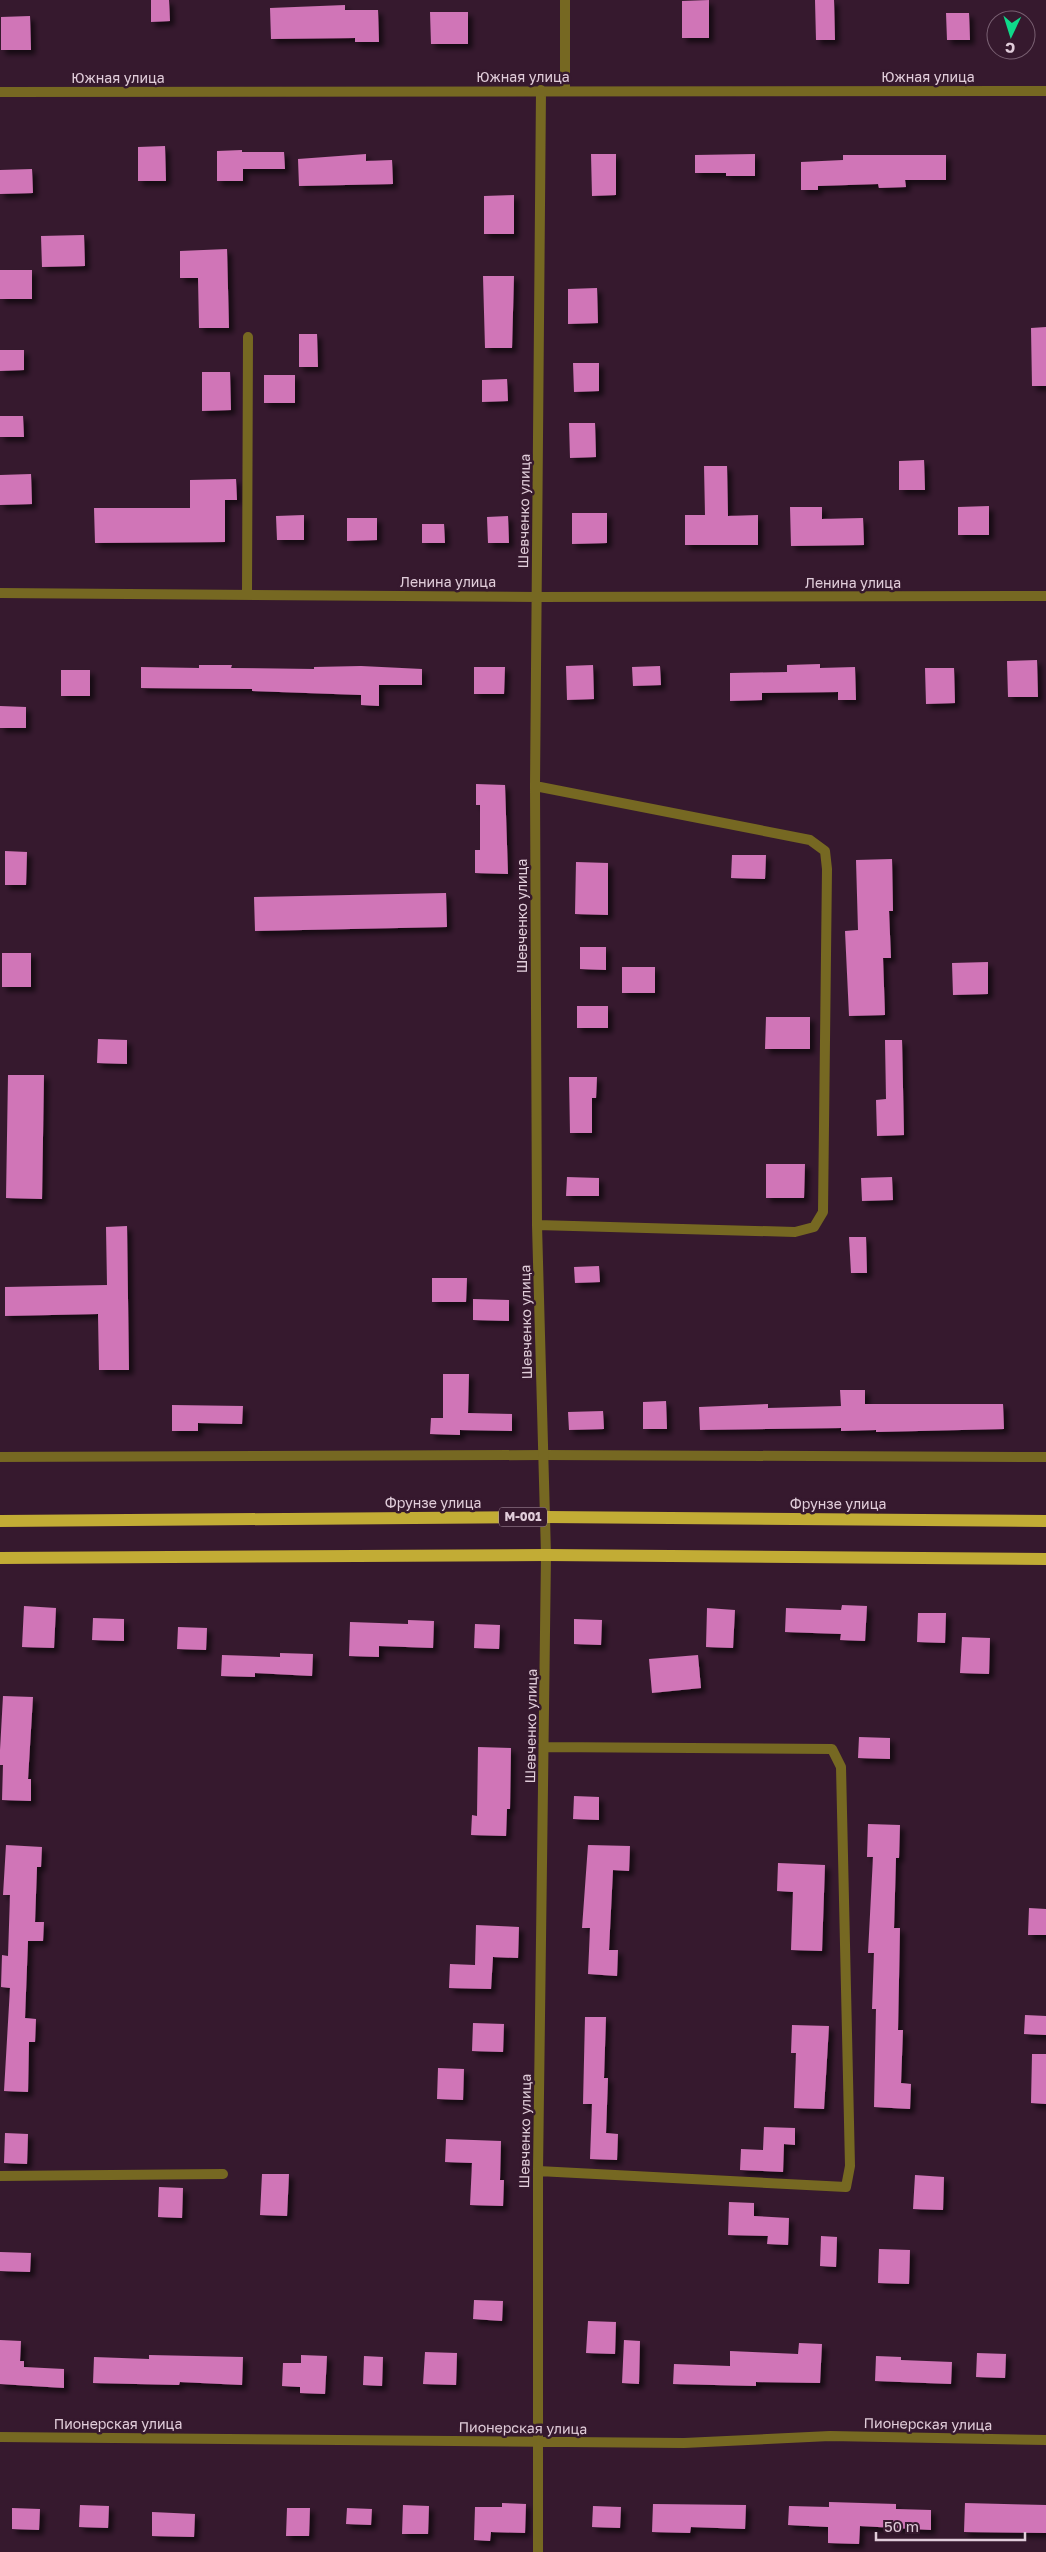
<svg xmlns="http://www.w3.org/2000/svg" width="1046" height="2552" viewBox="0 0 1046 2552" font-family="'Golos Text',sans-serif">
<defs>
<filter id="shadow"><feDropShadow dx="4.5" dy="4.5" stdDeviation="2.5" flood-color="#0009"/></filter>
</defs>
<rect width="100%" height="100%" fill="#36192e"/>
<path fill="#d075b7" filter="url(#shadow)" d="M151 0H169L170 21 151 22Z
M709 0V38H682V1Z
M815 0H834L835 40H816Z
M345 5V10H378L379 42H355V38L271 39 270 8Z
M430 12H468V44H431Z
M946 13H969L970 40H947Z
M30 16 31 50H1V17Z
M165 146 166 181H138V147Z
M242 150V152H284L285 169H243V181H217V151Z
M366 154V161L392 160 393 184 299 186 298 159Z
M591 154H616V195L592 196Z
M755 154V176H726V173H695V155Z
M843 155H946V180H905L906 187 879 188 878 184 818 186V190H801V162L843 160Z
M32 169 33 193 0 194V170Z
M514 195V234H484V196Z
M84 235 85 266 42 267 41 236Z
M227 249 229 328H199L198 278H180V251Z
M0 270H32V299H0Z
M483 276H514L512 348H485Z
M597 288 598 323 568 324V289Z
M1046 327V386H1032L1031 328Z
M299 334H317L318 367H299Z
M0 350H24V370L0 371Z
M573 363H599V391L574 392Z
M202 372H230L231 410 202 411Z
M264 375H295V403H264Z
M507 379 508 401 482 402V380Z
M0 416H23L24 437H0Z
M569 423H595L596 457 570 458Z
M924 460 925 490H899V461Z
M704 466H727L728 516 758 515V545H685V515H705Z
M31 474 32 504 0 505V475Z
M236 479 237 500H225V542L95 543 94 508H190V480Z
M989 506V535H958V507Z
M790 507H822V519L863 518 864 545 791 546Z
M572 513H607V543L572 544Z
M304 515V540H277L276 516Z
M508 516 509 543H488L487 517Z
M347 518H377V540L347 541Z
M422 524H444L445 543H422Z
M1037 660 1038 697H1008L1007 661Z
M820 664V668L855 667 856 700H838V692L762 693V700L730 701V673L787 672V665Z
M199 665H232L231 668 314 669V667L361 666 422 669V685H379V706L361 705V695L252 691V689L141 688V667L199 668Z
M593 665 594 699 567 700 566 666Z
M660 666 661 685 633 686 632 667Z
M474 667H505L504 694H474Z
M925 668H954L955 703 926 704Z
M61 670H90V696H61Z
M0 706 26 707V728H0Z
M476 784 505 785 508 874 475 873V850H480V805H476Z
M5 851 27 852 26 885H5Z
M732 855H766L765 879 731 878Z
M892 859 893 911H889L891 958H883L885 1015 849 1016 845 931 858 930 856 860Z
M576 862 608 863V915L575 914Z
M446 893 447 927 255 931 254 897Z
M580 947H606V970L580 969Z
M2 953H31V987H2Z
M988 962V994L953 995 952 963Z
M622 967H655V993H622Z
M577 1006H608V1028H577Z
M766 1017H810V1049H765Z
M98 1039 127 1040V1064L97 1063Z
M885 1040H902L904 1135 877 1136 876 1100 886 1099Z
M8 1075H44L42 1199 6 1198Z
M569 1077H597L596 1098H592V1133H570Z
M766 1164H805L804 1198H766Z
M567 1177 599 1178V1196H566Z
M892 1177 893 1200 862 1201 861 1178Z
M127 1226 129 1370H99L98 1314 5 1316V1287L107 1285 106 1227Z
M849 1237H866L867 1273H851Z
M599 1266 600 1282 575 1283 574 1267Z
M432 1278H467L466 1302H432Z
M473 1299 509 1300V1321L473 1320Z
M443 1374H469L468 1413 512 1414V1431L460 1430V1435L430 1434 431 1418H443Z
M840 1390H865V1404H1003L1004 1429 876 1432V1430L841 1431V1428L700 1430 699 1407 768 1404V1408L841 1406Z
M666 1401 667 1429H643V1402Z
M172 1405 243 1406 242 1424 198 1423V1431H172Z
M603 1411 604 1429 569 1430 568 1412Z
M842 1605 867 1606 865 1641 840 1640 841 1634 785 1632 786 1608 841 1610Z
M24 1606 56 1608 54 1648 22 1647Z
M707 1608 735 1610 733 1648 706 1647Z
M918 1613H946L945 1643 917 1642Z
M93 1618 124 1619V1641L92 1640Z
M574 1619 602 1620 601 1645 574 1644Z
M408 1620 434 1621 433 1648 379 1646V1657L349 1656 350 1622 408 1624Z
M475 1624 500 1625 499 1649 474 1648Z
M178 1627 207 1628 206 1650 177 1649Z
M962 1637 990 1638 989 1674 960 1673Z
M280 1653 313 1654 312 1676 255 1673V1677L221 1676 222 1655 280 1657Z
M698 1655 701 1688 652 1693 649 1659Z
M3 1696 33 1697 28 1779H31V1801L2 1800 3 1765H0V1750Z
M859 1737 890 1738V1759L858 1758Z
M478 1747 511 1748 510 1809H507L506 1836 471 1835 472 1815 477 1816Z
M574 1796 599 1797V1820L573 1819Z
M868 1824 900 1825 899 1858H896L894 1928H900L898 2030H903L901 2083 911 2084 910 2109 874 2107 876 2009H872L874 1953H868L873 1857H867Z
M6 1845 42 1847 41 1867H37L35 1922H44L43 1941H28L25 2018 36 2019 35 2042H29L28 2092 4 2091 10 1988 1 1987 2 1955 8 1956 10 1895H3Z
M588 1845 630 1846 629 1871 613 1870 609 1950H618L617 1976 588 1974 590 1928H582Z
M778 1863 825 1865 822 1951 791 1950 793 1892 777 1891Z
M1029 1908 1046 1909V1935H1028Z
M476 1925 519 1927 518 1958 493 1957 491 1989 449 1988 450 1964 475 1965Z
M1025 2015 1046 2016V2035L1024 2034Z
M585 2017H606L604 2078H608L606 2133 618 2134 617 2160 590 2159 592 2104H583Z
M473 2023 504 2024 503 2052 472 2051Z
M792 2025 829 2026 824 2109 794 2108 796 2053H791Z
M1032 2054H1046V2104L1031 2103Z
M438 2068 464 2069 463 2100 437 2099Z
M764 2127 795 2128V2145L784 2144 783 2172 740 2170 741 2149 763 2150Z
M5 2133 28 2134 27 2164 4 2163Z
M446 2139 501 2141 500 2180H504L503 2206 470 2205 472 2163 445 2162Z
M262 2174H289L287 2216 260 2215Z
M915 2175 944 2177 943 2210 913 2209Z
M159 2187 183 2188 182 2218 158 2217Z
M729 2202 754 2203V2216L789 2218 788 2245 767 2244 768 2236 728 2235Z
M821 2236 837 2237 836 2267 820 2266Z
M879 2249 910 2250 909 2284 878 2283Z
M0 2252 31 2253 30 2272 0 2271Z
M474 2300 503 2301 502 2321 473 2319Z
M588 2321 616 2322 615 2354 586 2353Z
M0 2340 21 2341 20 2361H24V2367L64 2369V2388L0 2384Z
M624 2340 640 2341 639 2384 622 2383Z
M799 2343 822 2344 820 2383 756 2382V2386L673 2384 674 2364 730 2366V2351L798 2354Z
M425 2352 457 2353 456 2385 423 2384Z
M977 2353 1006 2354 1005 2378 976 2377Z
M149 2355 243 2357 242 2385 180 2382 179 2385 93 2383 94 2357 149 2359Z
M301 2355 327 2356 325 2394 300 2393V2387L282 2386 283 2363H301Z
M364 2356 383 2357 382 2386 363 2385Z
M876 2356 901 2357V2360L952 2362 951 2384 875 2381Z
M829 2502 896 2504V2509L931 2510V2530L860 2526 859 2544 828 2543V2527L788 2525 789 2506 829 2507Z
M502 2503 526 2504 525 2533 491 2532 490 2541 474 2540 475 2507H502Z
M965 2503 1046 2505V2533L964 2532Z
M653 2504 746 2505 745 2529 691 2527 690 2533 652 2532Z
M80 2505 109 2506 108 2528 79 2527Z
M403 2505 429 2506 428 2534H402Z
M593 2506 621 2507 620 2528 592 2527Z
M12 2508 40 2509 39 2530 12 2529Z
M287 2508H310L309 2536H286Z
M347 2508 372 2509 371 2525 346 2524Z
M152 2512 195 2514 194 2537 152 2536Z"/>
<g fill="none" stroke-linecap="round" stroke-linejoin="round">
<path stroke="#766822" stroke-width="10" d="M0 1457 543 1455 1046 1457"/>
<path stroke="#766822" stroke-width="10" d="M565 90V0
M0 92 1046 91
M0 593 537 597 1046 596
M247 595 248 337
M535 786 810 840 825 851 827 869 823 1212 814 1227 795 1232 537 1225
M538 2171 846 2187 850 2166 841 1767 832 1749 545 1747
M0 2176 223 2174
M0 2437 684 2443 830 2436 1046 2440
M538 2552V2171L546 1555 537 1225 535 786 541 90"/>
<path stroke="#c2ac35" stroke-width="12" d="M0 1521 546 1517 1046 1521
M0 1558 546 1555 1046 1559"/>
</g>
<g text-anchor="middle" stroke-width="5" stroke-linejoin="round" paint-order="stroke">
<rect fill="#36192e" stroke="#ae97a6" stroke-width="1" x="499" y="1507.5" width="48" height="19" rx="4"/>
<g font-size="12" font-weight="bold" fill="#e1cdda">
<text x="523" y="1521">M-001</text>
</g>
<g font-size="14" fill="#e1cdda" stroke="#36192e">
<text x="523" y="82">Южная улица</text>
<text x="928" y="82">Южная улица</text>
<text x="118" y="83">Южная улица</text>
<text transform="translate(524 511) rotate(-89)" y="5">Шевченко улица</text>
<text x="448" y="587">Ленина улица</text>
<text x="853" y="588">Ленина улица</text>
<text transform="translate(522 916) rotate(-90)" y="5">Шевченко улица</text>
<text transform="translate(526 1322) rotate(-91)" y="5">Шевченко улица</text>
<text x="433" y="1508">Фрунзе улица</text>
<text x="838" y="1509">Фрунзе улица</text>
<text transform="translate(531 1726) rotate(-89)" y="5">Шевченко улица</text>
<text transform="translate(525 2131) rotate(-89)" y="5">Шевченко улица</text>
<text x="118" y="2429">Пионерская улица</text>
<text transform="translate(928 2424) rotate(1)" y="5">Пионерская улица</text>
<text transform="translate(523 2428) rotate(1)" y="5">Пионерская улица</text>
</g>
</g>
<g transform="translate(1011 35) rotate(184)"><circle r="24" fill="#36192e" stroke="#7a6173"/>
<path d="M0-4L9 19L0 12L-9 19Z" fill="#0fd98a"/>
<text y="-8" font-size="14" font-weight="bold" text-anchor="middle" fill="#e1cdda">С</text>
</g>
<path d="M876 2532v8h149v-8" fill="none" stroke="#e1cdda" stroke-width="2.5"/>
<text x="884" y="2532" font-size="15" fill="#e1cdda" stroke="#36192e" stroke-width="4" paint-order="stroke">50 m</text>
</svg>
